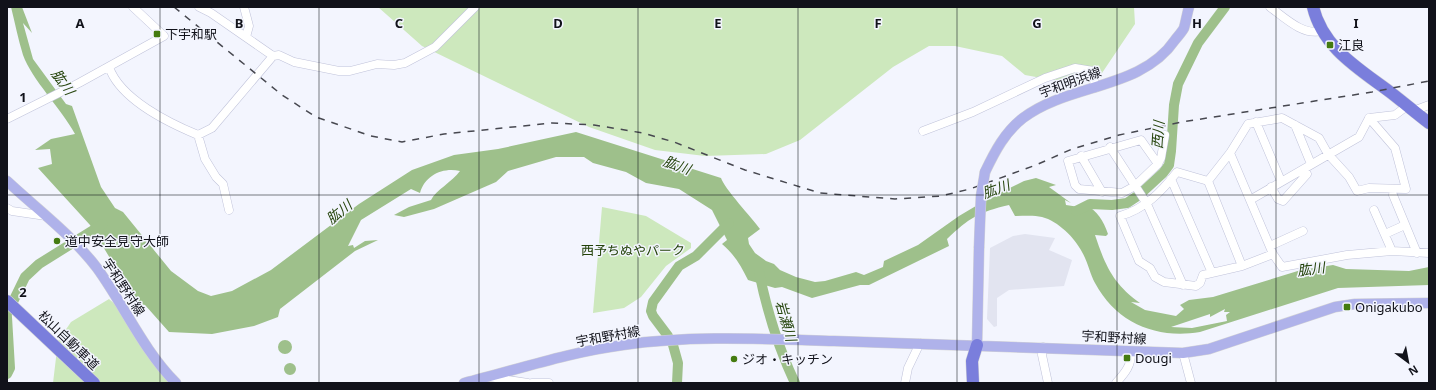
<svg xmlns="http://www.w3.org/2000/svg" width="1436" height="390" viewBox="0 0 1436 390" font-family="'Noto Sans','Noto Sans JP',sans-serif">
<rect width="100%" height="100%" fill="#f3f5fe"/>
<path fill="#e2e4f0" d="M1025 234 1055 238 1049 250 1072 260 1064 286 1009 290 997 298V326L994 327 987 319 990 248 1013 236Z"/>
<path fill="#cde8bd" d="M378 7H1134L1135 24 1102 73 1075 84 1025 75 1002 56 955 46H929L893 67 800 140 766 154 705 156 655 150 589 127 422 46Z
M602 207 646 216 691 243V248L666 266 641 297 624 308 593 313Z
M109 299 133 320 161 367 168 383H53L58 341 71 322Z"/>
<path fill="#9ec08b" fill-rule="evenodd" d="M11 7H22L32 33 23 23 33 59 66 104 72 106 101 187 115 208 123 212 171 271 198 291 211 296 232 291 271 270 359 204 412 170 454 155 498 149 576 132 721 178C724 188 752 218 760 229L748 238 749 244 755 253 766 261 774 264 780 270 796 277 815 282 825 281 856 272 864 275 883 267 884 261 918 245 959 216 991 197 1024 181 1036 178 1056 185 1049 187 1071 203 1065 200 1066 205 1079 207 1085 204C1098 212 1103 220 1108 234L1106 236 1095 235C1105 265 1113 284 1140 303L1131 302 1145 310 1176 316 1184 309 1180 305 1189 300 1213 297 1301 270 1333 265 1346 269 1409 271 1429 267V285L1338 288 1200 332C1157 339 1117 324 1095 283 1090 274 1088 262 1082 252 1075 238 1058 221 1042 217 1034 215 1024 216 1015 216L1009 205C979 212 969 218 947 239L949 246 869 285H860L812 298 782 287 775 288 748 280C741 266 735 255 722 244L727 240 712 210 679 189 646 183 626 172 593 163 584 157H556L508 171 496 182 434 209 404 217 394 215 409 207 431 200C436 190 452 182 460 171 443 167 425 175 420 193L411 189 361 220 348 246 353 245 354 248 365 241 378 240 355 251 280 309 278 317 254 326 212 334 169 332 145 305 137 303 90 225 38 168 52 164 50 149 35 150 51 139 75 134C61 108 32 80 23 55 18 39 15 23 11 7ZM1225 309 1224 312H1230L1226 315 1227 321 1192 328 1171 327 1210 314V317Z
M278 347a7 7 0 1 1 14 0a7 7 0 1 1-14 0Z
M284 369a6 6 0 1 1 12 0a6 6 0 1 1-12 0Z"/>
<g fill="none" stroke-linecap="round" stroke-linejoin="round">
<path stroke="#9ec08b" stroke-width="10" d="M1076 211 1090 204 1112 205 1127 203 1139 195 1163 173 1169 165 1171 151 1174 105 1178 84 1198 43 1225 7
M759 272C767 311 778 347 795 383
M7 314 25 277 39 264 103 224
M7 317 10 368 7 374
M668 336 653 316 651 311 653 302 679 266 696 256 729 223
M673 345 678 363 677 383"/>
<g stroke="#c0c3da" stroke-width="9">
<path id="minor" d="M199 7 211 13 273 56
M244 7 249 26 246 37
M1270 7C1285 18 1303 36 1322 31
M109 67C120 99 169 123 198 135L212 128 273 56 279 55 294 62 339 71H350L377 64 394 65 405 63 435 47 475 7
M1413 111 1429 105
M1369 118 1395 115 1407 106
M7 119 79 83 164 36 133 7
M1256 122 1281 181
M1295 125 1311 164
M923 131 973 112 1045 78 1075 68 1093 71 1095 88
M198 135 205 159 216 177 223 184 229 210
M1110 147 1147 204 1183 285
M1230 153 1273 254 1282 267 1347 255 1392 251 1429 253
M1081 156 1102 192
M1158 164 1141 140 1068 161 1075 185 1079 189 1122 193 1135 186 1158 164 1161 158 1165 135
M1171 179 1212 273
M1208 181 1242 266
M1271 187 1278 199 1283 201 1307 174 1304 169
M1393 195 1417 253
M1250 200 1359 137 1369 118
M7 208 12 211 46 216
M1374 210 1392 251
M1385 234 1405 225
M1270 246 1303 231
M1273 254 1242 266 1203 275 1200 283 1196 286 1164 282 1155 277 1150 268 1139 261 1120 216C1145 209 1161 192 1177 172L1208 181 1230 153 1248 124 1282 118 1319 138 1328 154 1349 177 1357 191 1369 188 1406 189 1395 148 1369 118
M1043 347 1042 355 1048 383
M1183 353 1191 383
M489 377 528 383
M532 383H549
M905 383 908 368 920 343
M1116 383C1125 373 1132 365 1131 351"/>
</g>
<g stroke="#d4d4d6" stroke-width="11">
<path id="major" d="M985 172C995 151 1005 132 1023 118 1069 83 1141 90 1175 40 1178 36 1182 32 1184 28 1186 21 1187 14 1189 7
M7 181C37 209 72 235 97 268 124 305 143 350 176 383
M977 345 979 248
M464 383C516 370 569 352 623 345 692 335 764 339 834 341 950 344 1066 350 1183 353L1209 349 1335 307 1355 304 1429 303"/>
</g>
<g stroke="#d4d4d6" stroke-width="13">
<path id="highway" d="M1313 7C1323 48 1358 68 1390 92 1403 102 1416 113 1429 123
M7 301 94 383
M973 383 972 361 977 345"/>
</g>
<use href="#minor" stroke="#fff" stroke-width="8"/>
<use href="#major" stroke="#afb2ea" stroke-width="10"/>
<use href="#highway" stroke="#7a7edc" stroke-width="12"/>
<path stroke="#474850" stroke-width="1.5" stroke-dasharray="7 7" stroke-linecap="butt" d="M174 7 282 95 316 117 371 136 402 142 444 134 552 123 594 125 643 133 674 142 745 170 820 193 895 199 941 196 970 189 1036 165 1072 149 1119 135 1182 122 1372 92 1429 81"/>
<g stroke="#d4d4d6" stroke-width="11" stroke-linecap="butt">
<path id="major-bridge" d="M979 248 981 196 985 172"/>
</g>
<use href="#major-bridge" stroke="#afb2ea" stroke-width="10"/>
</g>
<path fill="none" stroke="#11121a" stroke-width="1" stroke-opacity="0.55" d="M160 7V383M319 7V383M479 7V383M638 7V383M798 7V383M957 7V383M1117 7V383M1276 7V383M7 195H1429"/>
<g fill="#447b10" stroke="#f3f5fe" stroke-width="1.5">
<rect x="153" y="30" width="8" height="8" rx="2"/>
<rect x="1326" y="41" width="8" height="8" rx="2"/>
<circle cx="57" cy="241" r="4"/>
<rect x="1343" y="303" width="8" height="8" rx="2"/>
<rect x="1123" y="354" width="8" height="8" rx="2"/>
<circle cx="734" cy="359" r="4"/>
</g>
<g text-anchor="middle" stroke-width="3" stroke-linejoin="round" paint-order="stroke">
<g font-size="13" fill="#11121a" stroke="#f3f5fe" text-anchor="start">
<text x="165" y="39">下宇和駅</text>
<text x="1338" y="50">江良</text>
<text x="65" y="246">道中安全見守大師</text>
<text x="1355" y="312">Onigakubo</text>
<text x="1135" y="363">Dougi</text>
<text x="742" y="364">ジオ・キッチン</text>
</g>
<g font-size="13" fill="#11121a" stroke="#f3f5fe">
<text transform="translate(1070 82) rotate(-20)" y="5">宇和明浜線</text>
<text transform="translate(124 287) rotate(57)" y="5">宇和野村線</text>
<text transform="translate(608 336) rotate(-10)" y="5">宇和野村線</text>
<text transform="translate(1114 337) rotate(3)" y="5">宇和野村線</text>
<text transform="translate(69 340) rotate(44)" y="5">松山自動車道</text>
</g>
<g font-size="13" fill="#234209" stroke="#f3f5fe">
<text x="633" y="255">西予ちぬやパーク</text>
</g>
<g font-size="14" font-style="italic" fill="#26450d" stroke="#f3f5fe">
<text transform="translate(63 82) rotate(55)" y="5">肱川</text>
<text transform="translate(1158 135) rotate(-86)" y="5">西川</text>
<text transform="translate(677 165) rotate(20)" y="5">肱川</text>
<text transform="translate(996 189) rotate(-20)" y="5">肱川</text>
<text transform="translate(339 212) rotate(-39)" y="5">肱川</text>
<text transform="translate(1311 269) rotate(-7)" y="5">肱川</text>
<text transform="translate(786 321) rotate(74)" y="5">岩瀬川</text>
</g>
</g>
<g font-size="13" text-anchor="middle" font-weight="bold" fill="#11121a" stroke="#f3f5fe" stroke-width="3" stroke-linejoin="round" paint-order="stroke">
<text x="80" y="28">A</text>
<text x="239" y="28">B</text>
<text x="399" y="28">C</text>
<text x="558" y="28">D</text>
<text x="718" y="28">E</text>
<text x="878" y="28">F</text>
<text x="1037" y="28">G</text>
<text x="1197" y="28">H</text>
<text x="1356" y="28">I</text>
<text x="23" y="102">1</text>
<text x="23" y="297">2</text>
</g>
<rect width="1436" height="390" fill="none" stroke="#11121a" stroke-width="16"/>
<g transform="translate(1408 362) rotate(148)" stroke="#f3f5fe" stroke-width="3" paint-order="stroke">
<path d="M0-3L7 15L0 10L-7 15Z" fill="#11121a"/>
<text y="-6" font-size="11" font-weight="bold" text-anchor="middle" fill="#11121a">N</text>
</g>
</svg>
